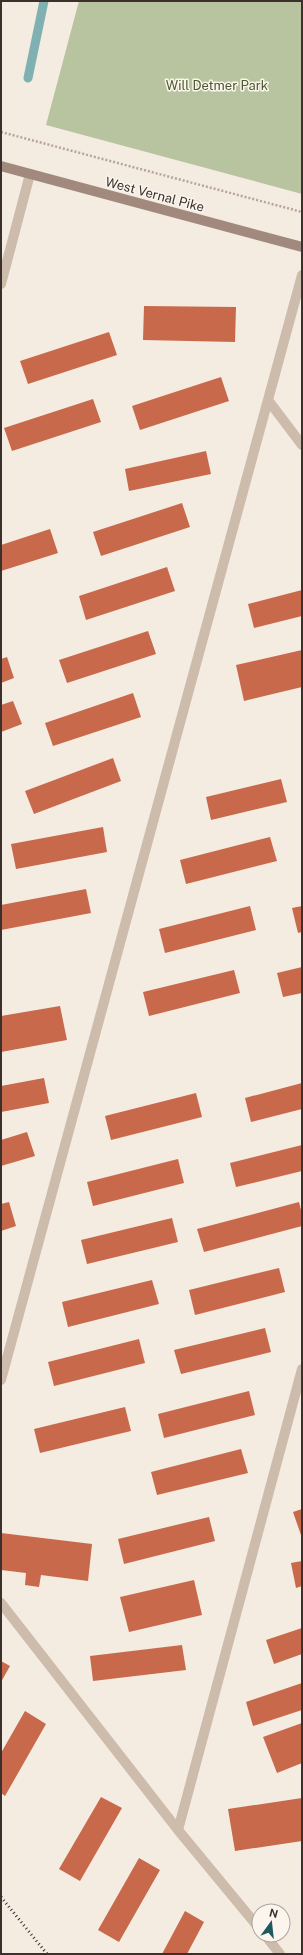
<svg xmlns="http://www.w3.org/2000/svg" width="303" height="1955" viewBox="0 0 303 1955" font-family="'Public Sans',sans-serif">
<rect width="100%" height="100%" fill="#f4ebe1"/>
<path fill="#b8c4a0" d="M79 1H302V194L46 125Z"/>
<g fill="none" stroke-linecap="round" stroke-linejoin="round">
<path stroke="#7fb0b2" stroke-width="9" d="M28 78 44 1"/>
</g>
<path fill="#c8694b" d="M144 306 236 307 235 342 143 340Z
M109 332 117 355 28 384 20 361Z
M221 377 229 401 140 430 132 406Z
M93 399 101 422 12 451 4 428Z
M206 451 211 474 129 491 125 469Z
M182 503 190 527 101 556 93 532Z
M50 529 58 553 1 571V545Z
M167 567 175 591 86 620 79 596Z
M302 590V616L254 628 248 604Z
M148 631 156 654 67 683 59 660Z
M302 650V687L244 701 236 665Z
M7 657 14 678 1 683V659Z
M133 693 141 717 53 746 45 723Z
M13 701 22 724 1 732V705Z
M113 758 121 781 34 814 25 791Z
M281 779 287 802 211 820 206 797Z
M103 827 107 852 16 869 11 844Z
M270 837 277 861 186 884 180 860Z
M86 889 91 913 1 930V905Z
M250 906 256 930 165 953 159 929Z
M302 906V932L298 933 292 908Z
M302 967V993L283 997 277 973Z
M234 970 240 993 149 1016 143 992Z
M60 1006 67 1040 1 1052V1016Z
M44 1078 49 1103 1 1112V1086Z
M302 1083V1109L251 1122 245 1098Z
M196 1093 202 1117 111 1140 105 1116Z
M27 1132 35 1156 1 1166V1140Z
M302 1145V1171L236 1187 230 1163Z
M178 1159 184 1183 93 1206 87 1182Z
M9 1202 16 1226 1 1231V1204Z
M299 1202 302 1214V1226L204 1252 197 1229Z
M172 1218 178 1242 87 1264 81 1240Z
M279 1268 285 1292 195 1315 189 1290Z
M152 1280 159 1304 68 1327 62 1302Z
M265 1328 271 1352 181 1374 174 1350Z
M139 1339 145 1363 54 1386 48 1362Z
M249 1391 255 1415 164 1438 158 1414Z
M125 1407 131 1431 40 1453 34 1429Z
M241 1449 248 1473 157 1495 151 1472Z
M302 1509V1538L293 1512Z
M209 1517 215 1541 124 1564 118 1539Z
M1 1533 92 1544 88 1581 41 1575 39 1587 25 1585 26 1573 1 1570Z
M302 1561V1586L296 1588 291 1563Z
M194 1580 202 1615 129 1632 120 1597Z
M302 1628V1654L274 1664 266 1640Z
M182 1645 186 1670 93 1681 90 1656Z
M1 1661 10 1666 1 1682Z
M302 1683V1710L253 1726 246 1702Z
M25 1711 46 1724 5 1796 1 1793V1753Z
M302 1723V1763L277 1773 263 1737Z
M101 1797 122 1808 80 1881 59 1869Z
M302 1798V1841L235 1851 228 1809Z
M139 1858 160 1870 119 1942 98 1930Z
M185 1911 204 1922 187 1954H162Z"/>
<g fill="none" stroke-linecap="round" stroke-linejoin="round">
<path stroke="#b9a596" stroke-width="2.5" stroke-dasharray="2 2" stroke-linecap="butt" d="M1 132 302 212"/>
<path stroke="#cdbbac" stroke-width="10" d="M1 284 30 174
M268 400 302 445
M1 1380 302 275
M1 1603 178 1830 259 1928
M178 1830 302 1369
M265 1935 280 1954"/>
<path stroke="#a18a7d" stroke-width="10" d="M1 166 302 247"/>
<path stroke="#3b302b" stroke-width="3" stroke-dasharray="1 3" stroke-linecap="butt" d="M1 1897 47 1954"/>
</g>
<g text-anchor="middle" stroke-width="3" stroke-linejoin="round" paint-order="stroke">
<g font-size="13" fill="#4a5a2e" stroke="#fbf5ee">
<text x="217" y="90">Will Detmer Park</text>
</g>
<g font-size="13" fill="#3b302b" stroke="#fbf5ee">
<text transform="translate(155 194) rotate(15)" y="5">West Vernal Pike</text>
</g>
</g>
<rect width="303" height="1955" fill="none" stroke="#3b302b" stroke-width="4"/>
<g transform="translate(271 1923) rotate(15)"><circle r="19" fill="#fbf5ee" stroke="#aea6a0"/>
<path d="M0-3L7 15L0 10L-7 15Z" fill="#1f5a5e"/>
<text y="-6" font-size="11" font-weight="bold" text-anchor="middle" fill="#3b302b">N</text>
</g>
</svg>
